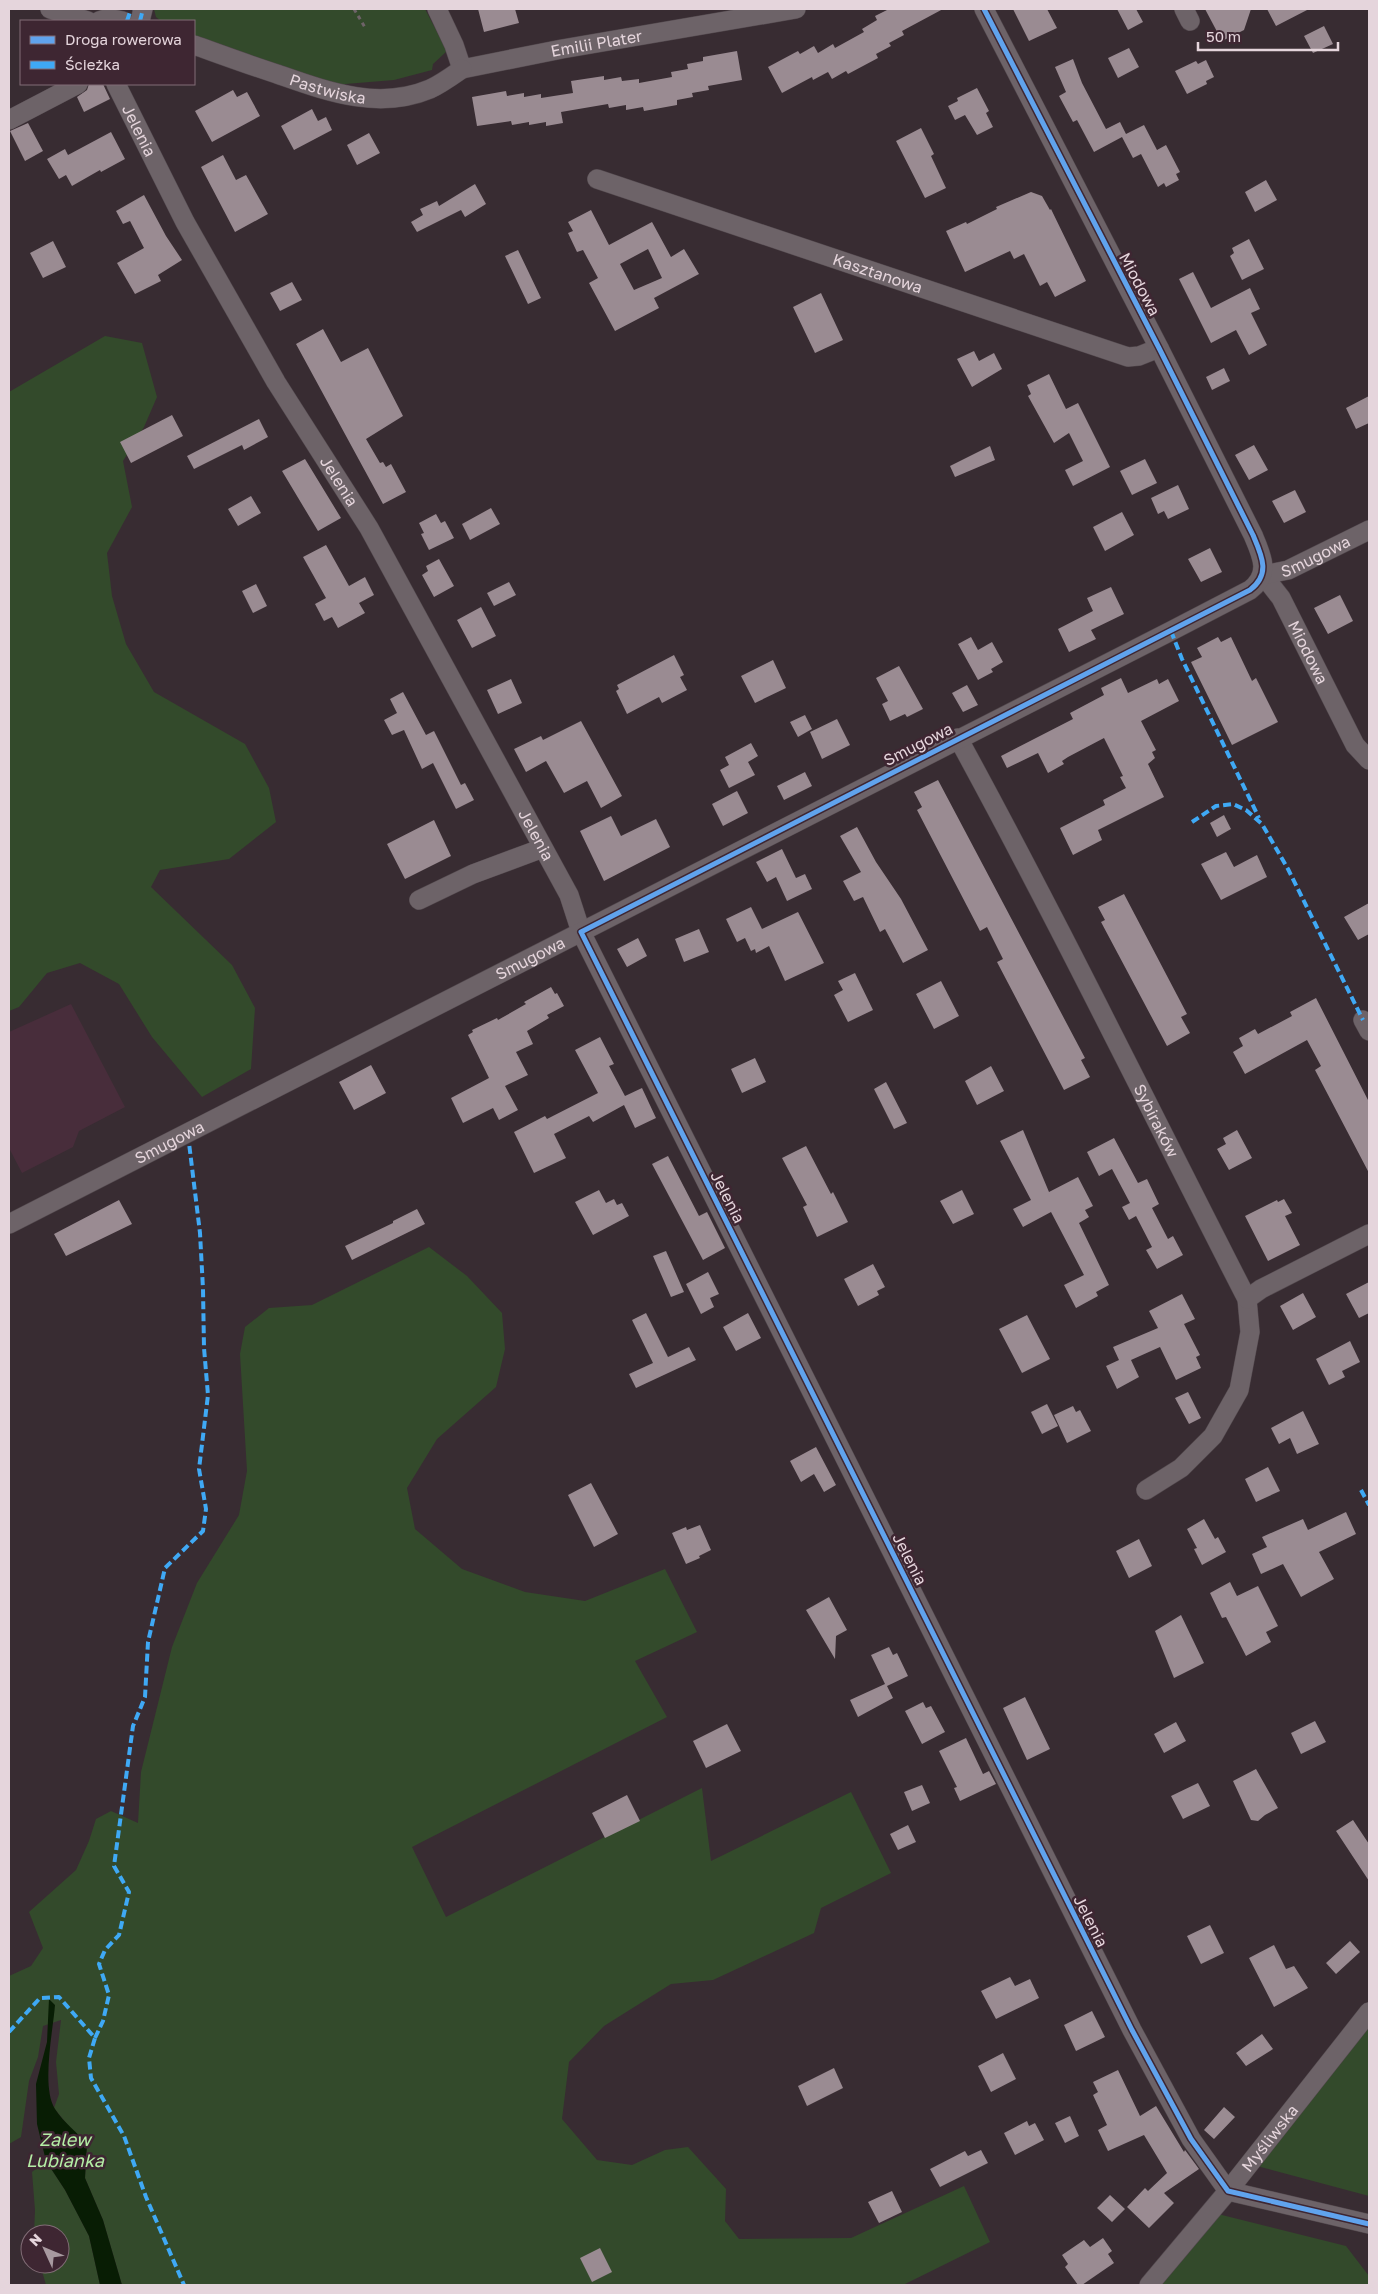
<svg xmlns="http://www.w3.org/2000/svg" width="1378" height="2294" viewBox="0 0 1378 2294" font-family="'Golos Text',sans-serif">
<rect width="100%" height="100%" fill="#382c32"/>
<path fill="#482d3b" d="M71 1004 125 1107 79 1131 73 1147 22 1173 9 1148V1032Z"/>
<path fill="#334a2b" d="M154 9H425L447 51 433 64 432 70 394 80 333 85 194 36V21H161L156 17Z
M105 336 142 343 157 397 144 427 123 461 132 507 107 553 112 596 126 644 154 692 245 744 269 788 276 822 229 859 160 870 151 887 232 965 255 1008 251 1069 202 1097 152 1037 119 984 80 963 47 973 19 1007 9 1011V392Z
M429 1247 467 1276 502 1313 505 1349 496 1387 437 1439 407 1488 415 1529 462 1569 525 1592 585 1601 665 1569 697 1632 635 1661 667 1717 412 1847 446 1917 702 1788 711 1861 851 1792 891 1873 821 1908 814 1933 713 1980 671 1984 604 2026 569 2062 562 2119 597 2160 632 2165 665 2150 688 2147 726 2189 725 2221 739 2239 851 2238 964 2186 990 2242 903 2285H122L103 2220 85 2178 87 2144 71 2129 54 2108 59 2094 56 2062 61 2020 43 2026 38 2057 29 2081 21 2137 9 2144V1976L31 1966 43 1948 29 1912 76 1870 89 1841 96 1819 111 1811 138 1823 141 1772 172 1647 197 1583 239 1515 247 1471 240 1354 245 1327 269 1308 312 1305Z
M1369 2025V2196L1257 2166Z
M46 2161 65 2190 89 2236 100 2285H46L40 2264H60V2234H34L35 2210 32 2172Z
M1210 2212 1346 2246 1369 2276V2285H1152Z"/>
<path fill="#081d04" d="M49 1999 55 2005C53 2031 41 2087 55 2109 64 2123 77 2132 87 2144L85 2178 103 2220 122 2285H100L89 2236 65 2190 46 2161 37 2124 36 2084 47 2042Z"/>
<path fill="#9a8b92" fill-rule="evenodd" d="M478 9H515L519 23 484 32Z
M889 9H943L902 31 904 35 889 43 891 46 876 54 878 58 848 74 846 71 832 79 828 72 813 80 812 77 782 93 768 67 798 51 800 54 814 46 818 53 833 44 835 48 864 32 862 29 877 20 875 16Z
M1013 9H1047L1057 28 1029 41Z
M1117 9H1136L1143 22 1128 30Z
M1205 9H1251L1244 30 1222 41Z
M1267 9H1309L1276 26Z
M1324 26 1333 44 1313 53 1304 36Z
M1129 48 1139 67 1118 78 1108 58Z
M737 51 742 80 708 86 709 90 692 93 693 97 677 100V105L644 111 643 107 626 110V105L609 108 608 104 561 112 563 123 546 126V122L529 125V122L512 125 511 121 477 126 472 97 506 91 507 96 524 93V97L541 94V98L573 93 571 81 604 76V80L621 77 622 81 639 79V83L672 77 671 72 688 69 687 64 703 61V57Z
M1073 59 1082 83 1106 129 1120 122 1126 134 1144 125 1157 150 1166 145 1180 172 1176 174 1179 180 1166 187 1164 183 1158 187 1141 154 1133 158 1122 137 1094 152 1077 120 1073 122 1059 96 1066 92 1055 67Z
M1206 60 1214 77 1206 81 1207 84 1187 94 1175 71 1196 61 1198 64Z
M89 84H103L110 99 84 112 77 97 87 90Z
M977 88 989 111 986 113 993 127 977 135 965 115 955 120 948 106 958 101 957 98Z
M233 90 237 97 247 92 260 116 212 142 195 111Z
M312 109 318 121 326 117 332 130 294 150 281 126Z
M28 123 43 151 25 161 10 131Z
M921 128 934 154 931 156 946 188 925 198 896 141Z
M111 132 125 159 101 172 100 170 72 186 66 175 59 179 47 159 65 149 68 155Z
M369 133 380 153 357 165 347 145Z
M223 155 236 180 246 175 268 214 235 232 201 167Z
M1266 180 1277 200 1255 212 1245 192Z
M475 184 486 204 465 217 461 210 417 232 411 222 423 215 420 209 437 201 439 206Z
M1031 192 1042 196 1050 210 1051 209 1086 281 1055 297 1047 282 1040 286 1024 254 1014 259 1010 251 965 272 946 231 966 222 967 224 997 209 996 207Z
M144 195 166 236 182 260 158 275 161 281 135 294 117 263 144 248 130 221 123 224 116 211Z
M591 210 609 245 652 222 671 257 684 249 699 274 654 298 659 308 615 331 589 283 598 278 583 250 577 252 568 233 573 231 568 222ZM648 249 662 278 634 290 620 264Z
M1249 239 1264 269 1242 280 1230 256 1234 253 1232 248Z
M53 241 66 267 43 278 30 253Z
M518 250 541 298 528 304 505 256Z
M1193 272 1211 308 1250 288 1260 309 1251 313 1267 345 1249 355 1236 330 1211 343 1179 279Z
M292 282 302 300 280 311 270 293Z
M821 293 843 340 815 353 793 307Z
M323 329 341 362 368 348 403 416 366 439 380 463 383 462 386 467 391 464 406 492 383 504 296 344Z
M974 351 979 361 994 353 1002 369 972 387 957 359Z
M1224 368 1230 381 1212 390 1206 377Z
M1049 374 1066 409 1078 403 1110 467 1073 486 1065 470 1083 461 1069 433 1054 443 1028 396 1031 394 1027 385Z
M1369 396V423L1356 429 1346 408Z
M172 415 183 436 131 463 120 442Z
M259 419 268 437 244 450 242 445 194 469 187 456Z
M1254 445 1268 470 1249 480 1235 455Z
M990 446 995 460 955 477 950 466Z
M305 459 341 518 318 531 282 471Z
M1145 459 1157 483 1132 495 1120 471Z
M1178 485 1189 509 1168 519 1164 511 1158 514 1151 498Z
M1295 490 1306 512 1284 523 1272 501Z
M251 496 261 513 238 526 228 509Z
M491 508 500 524 470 540 462 524Z
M1122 512 1134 535 1105 551 1093 527Z
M436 514 441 523 445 521 454 538 429 550 421 534 424 533 419 523Z
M326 545 349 586 365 577 374 595 359 603 365 613 338 628 332 617 324 621 315 604 326 598 303 557Z
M1210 548 1222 572 1201 582 1188 559Z
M439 559 454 586 434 597 422 575 428 571 426 566Z
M509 582 516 595 494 606 487 593Z
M256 584 267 606 253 613 242 591Z
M1111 587 1124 614 1091 630 1096 639 1069 652 1058 629 1093 611 1087 598Z
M1340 595 1353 621 1328 634 1314 608Z
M481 607 496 636 472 648 457 620Z
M971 637 978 650 992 642 1003 662 991 669 993 672 978 680 958 644Z
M1218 637 1221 642 1231 637 1252 681 1256 678 1278 722 1232 745 1191 662 1202 657 1197 648Z
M674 655 684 675 680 677 687 690 662 703 659 697 627 714 616 691 619 689 617 685Z
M773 660 786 688 755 703 741 676Z
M899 666 923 709 907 717 905 714 890 721 882 704 888 701 876 678Z
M1121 678 1128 693 1157 679 1159 684 1168 679 1179 701 1141 721 1156 750 1152 752 1155 758 1148 764 1164 797 1098 830 1102 840 1073 855 1060 828 1105 805 1103 800 1126 788 1120 777 1123 776 1104 738 1068 757 1062 761 1064 764 1048 773 1038 753 1007 768 1001 756 1073 719 1070 713 1104 695 1101 688Z
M511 679 522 703 498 714 487 690Z
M967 685 978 705 963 712 952 693Z
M403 692 426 735 434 731 461 785 465 783 474 800 456 809 433 763 422 769 404 730 392 735 384 720 397 713 390 699Z
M805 715 812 729 798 737 790 722Z
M837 719 850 745 822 759 810 732Z
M581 721 622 796 601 808 587 781 564 793 546 761 526 772 514 749 541 736 543 740Z
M751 743 758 756 748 762 755 775 729 788 720 770 729 765 725 757Z
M805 772 812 786 784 800 777 786Z
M938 780 1085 1058 1081 1060 1090 1077 1064 1090 997 962 1003 959 987 927 980 931 917 810 922 807 914 792Z
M737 791 748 813 723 826 712 804Z
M1224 815 1231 829 1217 837 1210 823Z
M611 816 621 836 656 819 670 847 604 881 580 831Z
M434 820 451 856 405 879 387 844Z
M857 827 876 862 901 899 928 950 903 963 885 929 880 932 863 897 854 901 843 881 861 872 840 836Z
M782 849 796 878 805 874 812 889 787 901 776 877 767 882 756 862Z
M1226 852 1234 867 1257 855 1267 877 1221 900 1201 864Z
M1124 894 1187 1014 1181 1017 1190 1033 1167 1046 1101 922 1105 920 1098 907Z
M1369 903V934L1358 940 1344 917Z
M751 907 762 929 798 912 824 963 785 981 769 946 756 953 755 949 751 951 745 938 737 942 726 919Z
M699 929 709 952 684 962 675 939Z
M638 938 647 956 627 967 617 949Z
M855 973 873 1010 848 1022 834 995 843 990 838 981Z
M941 981 959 1016 934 1029 916 994Z
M551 987 555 994 557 993 564 1006 547 1015 549 1018 527 1031 533 1044 516 1052 528 1075 505 1086 518 1110 499 1120 493 1108 463 1123 451 1098 489 1078 468 1035 473 1032 472 1030 497 1018 498 1020 526 1004 524 1002Z
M1316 998 1369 1102V1173L1315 1070 1321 1066 1307 1040 1245 1074 1233 1052 1243 1046 1239 1038 1255 1029 1258 1034 1292 1016 1290 1012Z
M600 1037 614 1064 609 1066 625 1096 642 1088 656 1118 635 1128 624 1105 593 1122 589 1116 554 1134 566 1158 534 1173 514 1132 545 1116 547 1119 598 1093 575 1050Z
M755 1058 766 1082 742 1093 731 1069Z
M371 1065 386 1093 354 1110 339 1082Z
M991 1066 1004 1091 977 1105 965 1081Z
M886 1082 907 1123 894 1129 874 1089Z
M1023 1130 1049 1192 1078 1177 1093 1206 1085 1210 1089 1217 1079 1223 1109 1285 1096 1292 1098 1296 1076 1308 1064 1285 1084 1275 1051 1212 1023 1227 1013 1209 1031 1200 1000 1141Z
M1237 1130 1252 1158 1229 1170 1217 1149 1226 1144 1223 1138Z
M1114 1138 1138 1183 1147 1179 1159 1204 1152 1208 1168 1239 1173 1236 1183 1255 1157 1269 1146 1250 1152 1247 1136 1216 1129 1220 1122 1207 1130 1203 1112 1169 1099 1176 1087 1152Z
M806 1146 831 1194 833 1192 848 1222 817 1237 803 1207 807 1205 782 1158Z
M668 1156 699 1216 707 1212 725 1248 703 1260 652 1164Z
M599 1190 606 1203 614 1199 617 1205 622 1203 629 1216 593 1235 575 1202Z
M962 1190 974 1214 953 1224 940 1201Z
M1284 1199 1292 1213 1285 1216 1300 1245 1268 1261 1245 1216 1277 1200 1278 1202Z
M119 1200 132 1224 66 1256 54 1234Z
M417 1209 425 1224 352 1260 345 1246 393 1223V1221Z
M666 1251 684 1292 671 1297 653 1256Z
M873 1264 885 1287 877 1291 879 1295 858 1306 844 1279Z
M708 1272 719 1294 710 1298 714 1307 701 1314 686 1284Z
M1369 1282V1313L1359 1318 1346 1294Z
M1303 1293 1316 1317 1293 1330 1280 1306Z
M1182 1294 1195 1319 1184 1324 1200 1355 1196 1357 1201 1368 1176 1380 1160 1347 1131 1360 1139 1377 1117 1389 1106 1366 1119 1360 1113 1347 1158 1328 1149 1311Z
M646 1313 668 1357 689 1347 696 1360 636 1388 629 1374 653 1363 632 1320Z
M748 1313 761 1338 736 1351 723 1327Z
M1027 1315 1050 1359 1022 1373 999 1329Z
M1350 1341 1360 1362 1342 1371 1345 1377 1329 1385 1316 1359Z
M1188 1392 1201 1418 1189 1424 1175 1398Z
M1047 1404 1058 1426 1042 1434 1031 1412Z
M1073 1406 1076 1412 1080 1410 1091 1431 1067 1443 1054 1415Z
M1303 1411 1319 1444 1297 1454 1290 1438 1279 1444 1271 1428Z
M816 1447 836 1485 824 1492 814 1474 801 1482 790 1461Z
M1268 1467 1280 1491 1256 1502 1245 1479Z
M591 1483 618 1534 594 1547 568 1495Z
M1346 1512 1356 1534 1319 1552 1334 1579 1301 1597 1283 1564 1261 1574 1252 1554 1267 1547 1262 1537 1303 1519 1308 1530Z
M1204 1519 1215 1539 1218 1537 1226 1552 1202 1565 1194 1549 1197 1548 1187 1529Z
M700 1525 711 1550 699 1556 700 1558 686 1564 672 1533 686 1527 687 1530Z
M1139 1539 1152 1566 1129 1578 1116 1551Z
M1230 1582 1237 1596 1258 1586 1278 1626 1266 1632 1271 1642 1246 1656 1226 1617 1222 1618 1210 1593Z
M829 1597 847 1630 836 1636 835 1659 806 1610Z
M1181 1615 1204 1663 1174 1678 1155 1631Z
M889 1647 893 1655 897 1653 908 1676 887 1686 893 1698 858 1717 850 1700 885 1684 871 1655Z
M1025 1697 1050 1749 1027 1760 1003 1708Z
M923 1702 926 1708 931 1706 945 1732 922 1744 905 1711Z
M1315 1721 1326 1742 1301 1754 1291 1733Z
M1176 1722 1186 1741 1164 1753 1154 1734Z
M727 1724 741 1751 706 1768 693 1741Z
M966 1738 983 1774 989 1771 996 1784 960 1801 954 1788 957 1787 939 1751Z
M1256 1769 1278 1808 1265 1815 1258 1821 1251 1820 1233 1781Z
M1198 1783 1210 1806 1183 1819 1171 1796Z
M922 1785 930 1803 912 1811 904 1792Z
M627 1795 640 1821 605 1838 592 1813Z
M1353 1820 1369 1844V1881L1336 1831Z
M908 1825 916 1842 898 1850 890 1834Z
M1210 1925 1224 1953 1201 1964 1187 1936Z
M1350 1941 1360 1952 1336 1974 1326 1963Z
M1274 1945 1286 1969 1294 1966 1308 1988 1274 2007 1249 1958Z
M1010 1977 1015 1986 1030 1979 1039 1998 996 2019 981 1991Z
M1092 2011 1105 2037 1076 2051 1064 2025Z
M1262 2034 1273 2049 1246 2066 1236 2053Z
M1003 2053 1016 2079 991 2092 978 2066Z
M834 2068 843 2088 807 2106 798 2086Z
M1118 2070 1140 2116 1156 2106 1184 2152 1185 2150 1199 2169 1164 2193 1174 2203 1149 2228 1127 2207 1145 2188 1148 2191 1167 2173 1144 2135 1108 2151 1098 2130 1107 2125 1093 2095 1098 2092 1093 2082Z
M1224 2107 1235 2117 1214 2139 1204 2130Z
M1070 2116 1079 2136 1065 2143 1055 2123Z
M1027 2121 1029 2126 1035 2123 1044 2140 1015 2155 1004 2133Z
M981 2150 988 2163 940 2187 930 2169 965 2151 968 2156Z
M892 2191 902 2212 879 2223 868 2202Z
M1110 2195 1125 2209 1112 2222 1097 2208Z
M1103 2238 1112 2251 1108 2254 1114 2263 1082 2285H1078L1065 2267 1068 2264 1062 2255 1084 2240 1090 2247Z
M600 2248 612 2272 592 2282 580 2258Z"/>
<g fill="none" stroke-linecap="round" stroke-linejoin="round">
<g stroke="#52484d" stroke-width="20">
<g id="minor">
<path d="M50 9 88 21"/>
<path id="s1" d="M437 9 454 45 462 69 562 49 796 9"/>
<path d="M1184 9 1190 21"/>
<path d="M99 21 108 18 123 21"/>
<path d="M140 21 143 9"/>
<path id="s2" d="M194 45C222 55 249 65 277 74 326 91 378 111 430 89 441 84 452 76 462 69"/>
<path id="s3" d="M116 84 185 222 276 382 369 528 569 895 581 932 1132 2030 1191 2139 1228 2191 1369 2224"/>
<path d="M9 120 78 84"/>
<path id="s4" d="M597 179 1128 357 1139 356 1159 348"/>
<path id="s5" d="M1263 575 1281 598 1355 745 1369 760"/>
<path id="s6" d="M1263 575 1288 570 1369 530"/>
<path id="s7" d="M958 738C1059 923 1151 1112 1247 1299L1250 1332 1239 1390 1213 1436 1181 1468 1146 1490"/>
<path d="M419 900 473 874 543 848"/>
<path d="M1363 1020 1369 1031"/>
<path id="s8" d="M9 1224 1171 631 1250 590C1271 574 1262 556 1253 535L1159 348 984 9"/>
<path d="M1247 1299 1261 1289 1369 1234"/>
<path id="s9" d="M1149 2285 1228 2191 1369 2012"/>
</g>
</g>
<path stroke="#6e6368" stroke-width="3" stroke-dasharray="4 4" stroke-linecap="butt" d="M354 9 366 29"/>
<use href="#minor" stroke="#6d6368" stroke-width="19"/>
<path stroke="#3fa9f5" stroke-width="4" stroke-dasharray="8 4" stroke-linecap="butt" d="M127 21 131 9
M140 21 143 9
M1171 631 1182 659 1259 818
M1192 822 1216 806 1233 804 1246 810 1262 824 1288 869 1363 1020
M1361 1490 1369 1505
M9 2032 40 1998 59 1997 95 2038 89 2058 91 2078 124 2136 146 2197 184 2285
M95 2038 103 2021 109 1995 99 1964 105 1950 119 1935 129 1892 114 1866 133 1726 145 1697 148 1642 165 1568 203 1531 206 1509 199 1469 208 1395 204 1348 203 1289 200 1233 189 1143"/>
<g stroke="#3e2632" stroke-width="8">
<path id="cycleway" d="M984 9 1159 348 1253 535C1262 556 1271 574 1250 590L581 932 1132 2030 1191 2139 1228 2191 1369 2224"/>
</g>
<use href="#cycleway" stroke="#60a3ed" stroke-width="5"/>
</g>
<g text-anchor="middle" stroke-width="5" stroke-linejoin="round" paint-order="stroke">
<g font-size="16" fill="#e5d5dc" stroke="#3e2632">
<text dy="6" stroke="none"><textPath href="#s1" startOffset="202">Emilii Plater</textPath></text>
<text dy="6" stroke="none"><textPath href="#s2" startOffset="141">Pastwiska</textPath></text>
<text dy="6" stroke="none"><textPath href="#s3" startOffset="52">Jelenia</textPath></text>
<text dy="6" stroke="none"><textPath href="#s4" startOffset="296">Kasztanowa</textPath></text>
<text transform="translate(1140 284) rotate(62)" y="6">Miodowa</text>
<text dy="6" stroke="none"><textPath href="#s3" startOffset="456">Jelenia</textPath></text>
<text dy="6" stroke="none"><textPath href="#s6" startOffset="56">Smugowa</textPath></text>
<text dy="6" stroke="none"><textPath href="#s5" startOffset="90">Miodowa</textPath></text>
<text transform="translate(918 744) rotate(-27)" y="6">Smugowa</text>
<text dy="6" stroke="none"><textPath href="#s3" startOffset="861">Jelenia</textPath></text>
<text dy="6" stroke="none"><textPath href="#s8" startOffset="585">Smugowa</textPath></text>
<text dy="6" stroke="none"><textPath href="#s7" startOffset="431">Sybiraków</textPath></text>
<text dy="6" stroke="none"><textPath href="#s8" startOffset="180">Smugowa</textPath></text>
<text transform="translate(728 1197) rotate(63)" y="6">Jelenia</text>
<text transform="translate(910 1559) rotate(63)" y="6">Jelenia</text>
<text transform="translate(1091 1921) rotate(63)" y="6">Jelenia</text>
<text dy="6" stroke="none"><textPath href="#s9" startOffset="190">Myśliwska</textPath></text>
</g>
<g font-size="18" font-style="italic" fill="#b4eea5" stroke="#3e2632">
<text x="65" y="2146">Zalew<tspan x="65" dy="21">Lubianka</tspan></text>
</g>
</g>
<rect width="1378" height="2294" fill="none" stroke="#e5d5dc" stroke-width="20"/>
<rect x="20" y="20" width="175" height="65" fill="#3e2632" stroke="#816c76"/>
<rect x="30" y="36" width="25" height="8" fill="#60a3ed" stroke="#816c76"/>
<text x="65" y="45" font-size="15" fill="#e5d5dc">Droga rowerowa</text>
<rect x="30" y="61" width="25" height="8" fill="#3fa9f5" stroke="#816c76"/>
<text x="65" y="70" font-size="15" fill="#e5d5dc">Ścieżka</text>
<g transform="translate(45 2249) rotate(314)"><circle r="24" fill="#3e2632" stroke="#816c76"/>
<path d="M0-4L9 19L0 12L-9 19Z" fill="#a89aa0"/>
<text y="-8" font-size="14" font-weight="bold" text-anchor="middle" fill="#e5d5dc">N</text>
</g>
<path d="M1198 42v8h140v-8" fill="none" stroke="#e5d5dc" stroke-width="2.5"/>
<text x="1206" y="42" font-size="15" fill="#e5d5dc" stroke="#3e2632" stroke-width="4" paint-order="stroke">50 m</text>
</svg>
